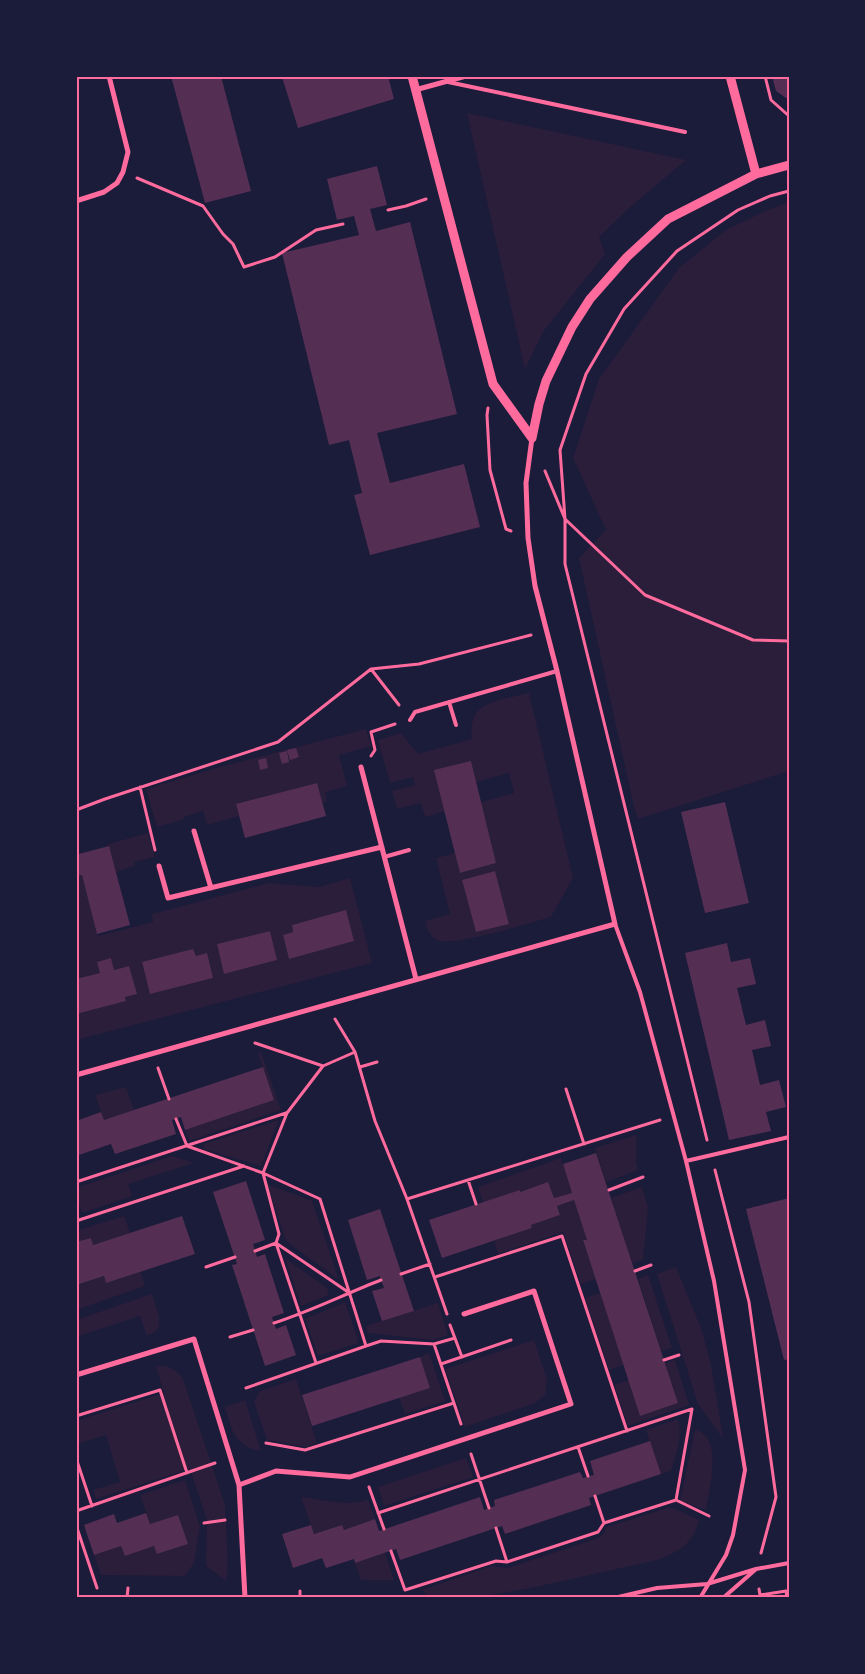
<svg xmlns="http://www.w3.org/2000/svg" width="865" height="1674" viewBox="0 0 865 1674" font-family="Mulish,sans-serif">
<rect width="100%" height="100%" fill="#1b1b3a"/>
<path fill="#2a1e3b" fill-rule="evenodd" d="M467 113 686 160 628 209 599 237 605 254 543 332 525 369Z
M789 202V771L638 819 634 807 579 558 606 530 573 458 599 379 679 268 726 230 767 210Z
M529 693 573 878 551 917C533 922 449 948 437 940 429 936 427 928 425 921L450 914 436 858 455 853 460 873 496 863 481 802 514 793 509 773 476 782 471 761 445 811 425 817 421 803 397 809 392 791 415 785 413 777 390 783 378 740 401 733 418 754 472 739C467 700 499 701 529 693ZM495 871 509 923 476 932 462 880Z
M366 729 371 746 339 755 347 786 325 792 327 802 322 803 316 783 236 804 239 816 207 825 203 811 184 817 182 820 157 827 146 789 220 767Z
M148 833 155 857 134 862 135 866 116 872 108 844Z
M82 875 98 936 153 922 152 914 269 883 319 887 350 878 372 963 76 1040V1014L136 993 129 966 114 970 111 958 97 962 100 973 77 979 76 876ZM346 911 354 941 289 959 283 935 293 932 292 925ZM270 931 277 960 224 974 217 944ZM193 949 196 956 213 978 150 994 142 963Z
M261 1052 281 1110 189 1141 185 1130 274 1100 258 1053Z
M126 1087 134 1110 104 1120 95 1095Z
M279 1120 261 1166 203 1149 204 1144Z
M636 1135V1162L638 1170 606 1182 595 1148Z
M172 1156 194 1163 128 1184 132 1196 82 1213 76 1195V1188Z
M561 1158 572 1193 554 1198 548 1183 483 1202 478 1187Z
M267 1184 312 1201 339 1280 286 1241Z
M642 1187 648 1207 643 1260 632 1263 611 1198Z
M574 1200 587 1240 583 1241 596 1279 581 1284 563 1232 498 1254 494 1241 532 1228 531 1225 560 1215 557 1206Z
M124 1216 130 1233 93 1245 91 1238 76 1242V1231Z
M285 1258 327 1288 329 1295 301 1306Z
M676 1267 701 1328 710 1360 723 1436H721L698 1404 657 1274Z
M140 1271 145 1286 76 1310V1285L104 1276 106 1283Z
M648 1275 672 1348 661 1351 638 1279Z
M600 1293 624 1365 609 1370 585 1298Z
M152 1294 159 1316V1326L156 1331 147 1336 140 1316 76 1337V1320Z
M345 1302 359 1343 318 1356 305 1319Z
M438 1303 448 1335 433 1340 368 1333 366 1326Z
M534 1340 547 1380 545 1395 535 1403 465 1427 445 1369Z
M429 1353 445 1401 405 1414 399 1397 430 1388 420 1357Z
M675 1360 689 1405 628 1426 614 1385 629 1380 640 1416 678 1403 665 1363Z
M156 1366C168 1365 176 1369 183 1379L225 1505 228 1562 226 1581 206 1566 207 1520 190 1469 96 1499 93 1490 120 1482 106 1435 77 1444 76 1421 164 1393Z
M296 1379 317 1443 305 1447 267 1440 254 1402 260 1391Z
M245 1400 261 1451C234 1446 232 1430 225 1407Z
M678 1419C683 1437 676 1454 671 1471L661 1474 646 1430Z
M695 1430C724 1435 709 1491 706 1510L680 1501Z
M466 1458 473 1477 384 1506 378 1487Z
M185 1480 200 1526 194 1563 185 1576 101 1575 94 1555 121 1546 125 1556 154 1546 158 1554 187 1544 178 1515 150 1524 140 1495Z
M301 1497C323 1500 346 1506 368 1500L375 1519 344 1530 342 1525 314 1534Z
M670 1507 699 1520C693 1544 679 1552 657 1560L531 1588 478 1597 440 1598 431 1597 422 1590 491 1566 508 1568 601 1537 607 1527Z
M385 1553 394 1580H361L355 1563Z
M405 1595 410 1598H265V1596Z"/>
<path fill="#542f53" d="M171 76H221L251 191 205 203Z
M285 76H388L394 99 298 128 282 77Z
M772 76H789V100L776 91Z
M377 166 387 205 370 209 376 231 410 222 457 414 377 433 390 483 464 464 480 527 370 555 354 495 362 493 349 440 329 445 282 253 359 235 354 216 337 220 327 179Z
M296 748 299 757 290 760 287 750Z
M287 751 289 762 282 764 279 753Z
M266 758 268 768 260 770 258 760Z
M471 761 496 863 460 873 434 770Z
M317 783 326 816 245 838 236 804Z
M725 802 749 903 705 913 681 812Z
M109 846 130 925 97 934 82 875 76 876V850H78L79 854Z
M495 871 509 924 476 932 462 880Z
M346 910 354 941 289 959 283 935 293 932 292 925Z
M270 931 277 960 224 974 217 944Z
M727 943 731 962 750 958 756 984 737 988 746 1025 765 1020 771 1046 752 1050 760 1085 779 1080 786 1107 766 1112 771 1131 729 1140 685 953Z
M193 949 196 956 207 953 213 978 150 994 142 962Z
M111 958 114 970 129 966 137 994 125 997 126 1001 76 1014V979L100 973 97 962Z
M263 1067 274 1100 185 1130 181 1117 172 1120 176 1134 115 1154 111 1144 76 1156V1121L101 1112 104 1120Z
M596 1153 678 1403 640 1416 583 1240H587L574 1200 557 1206 560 1215 531 1225 532 1228 442 1258 429 1220 520 1190V1192L548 1182 554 1198 572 1193 563 1164Z
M246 1181 265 1240 253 1244 257 1257 265 1254 284 1313 272 1317 276 1329 286 1325 296 1355 265 1366 232 1265 237 1264 213 1192Z
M789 1198V1359L784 1360 746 1209Z
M380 1209 414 1311 382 1321 372 1291 384 1288 381 1280 380 1276 367 1280 348 1220Z
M182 1216 195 1254 106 1283 104 1276 76 1285V1242L91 1238 93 1245Z
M420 1357 430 1388 312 1426 302 1395Z
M650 1441 661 1474 589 1498 591 1505 505 1534 502 1526 400 1560 396 1549 355 1563 354 1559 326 1568 322 1558 293 1568 282 1534 311 1525 314 1534 342 1525 344 1530 375 1519 379 1531 480 1497 484 1510 495 1506 494 1500 580 1472 583 1478 594 1475 590 1461Z
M146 1513 150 1524 178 1515 188 1544 157 1554 154 1546 125 1556 121 1546 94 1555 84 1525 114 1514 117 1523Z"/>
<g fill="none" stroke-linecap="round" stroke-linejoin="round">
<path stroke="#ff6b9d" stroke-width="3" d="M765 76 771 100 789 116
M137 178 203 206 223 234 233 244 244 267 275 257 316 230 343 224
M388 210 406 206 426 199
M488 408 487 415 490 470 506 529 511 531
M545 471 565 519 645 595 753 640 789 641
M371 669 419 664 531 635
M371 756 375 750 371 732 395 724
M140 787 155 850
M76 810 105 799 278 742 371 669 399 705
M335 1019 355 1052 375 1121 407 1199 447 1314
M255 1043 323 1066 355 1052
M360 1067 377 1062
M158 1068 169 1099
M566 1089 584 1144
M176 1119 187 1146 263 1173 320 1199 366 1346 381 1341 434 1344 455 1338
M707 1140 565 564V519L560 450 586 374 624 309 677 251 738 210 770 196 789 191
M715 1170 749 1302 776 1497 761 1553
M468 1180 476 1204
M76 1182 286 1113
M609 1190 643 1177
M407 1199 660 1120
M76 1221 244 1166
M255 1251 276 1243 348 1292
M206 1267 235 1257
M635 1271 651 1265
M401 1274 430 1264
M435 1277 562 1236 627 1431
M274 1323C311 1311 345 1294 381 1280
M450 1325 462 1357
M230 1337 253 1330
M434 1344 461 1424
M664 1360 679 1355
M316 1363 276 1243 279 1234 263 1173 287 1113 323 1066
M441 1364 511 1340
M246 1388 366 1346
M76 1416 160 1390 187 1473
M266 1443 305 1450 454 1403
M578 1447 588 1476
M471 1454 489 1508
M76 1458 92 1506
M369 1487 384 1529
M595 1496 604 1523
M676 1500 709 1516
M76 1511 215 1463
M378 1513 692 1409 676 1500 604 1523 598 1532 507 1562 496 1561 405 1590 391 1551
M204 1523 225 1520
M76 1525 97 1588
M496 1528 507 1562
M759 1589 760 1595 786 1591 787 1598
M300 1591V1598
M127 1598 128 1588"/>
<path stroke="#ff6b9d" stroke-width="4" d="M448 82 685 132
M449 702 456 725
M410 720 415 712 557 671
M384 857 409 850
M615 924 640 992 686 1161 714 1281 745 1470 733 1535 726 1555 700 1598
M686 1161 789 1137
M614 1598 657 1588 707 1584 756 1569 789 1563
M723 1598 755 1570"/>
<path stroke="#ff6b9d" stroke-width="5" d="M415 90 466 76
M76 201 104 192 117 183 123 172 128 152 109 76
M361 767 416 979
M194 831 211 888
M159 866 168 898 382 847
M76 1075 615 924 557 671 535 586 528 538 526 483 532 438
M76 1375 194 1339 239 1485 276 1471 350 1477 571 1404 534 1291 464 1314
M239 1485 245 1598"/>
<path stroke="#ff6b9d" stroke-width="9" d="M412 76 493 384 532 438
M730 76 756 174
M532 438 539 404 546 381 572 327 590 299 627 257 668 219 756 174 789 165"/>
</g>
<rect width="865" height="1674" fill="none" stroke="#1b1b3a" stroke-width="155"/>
<rect x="78" y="78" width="710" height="1518" fill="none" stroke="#ff6b9d" stroke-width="2"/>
</svg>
